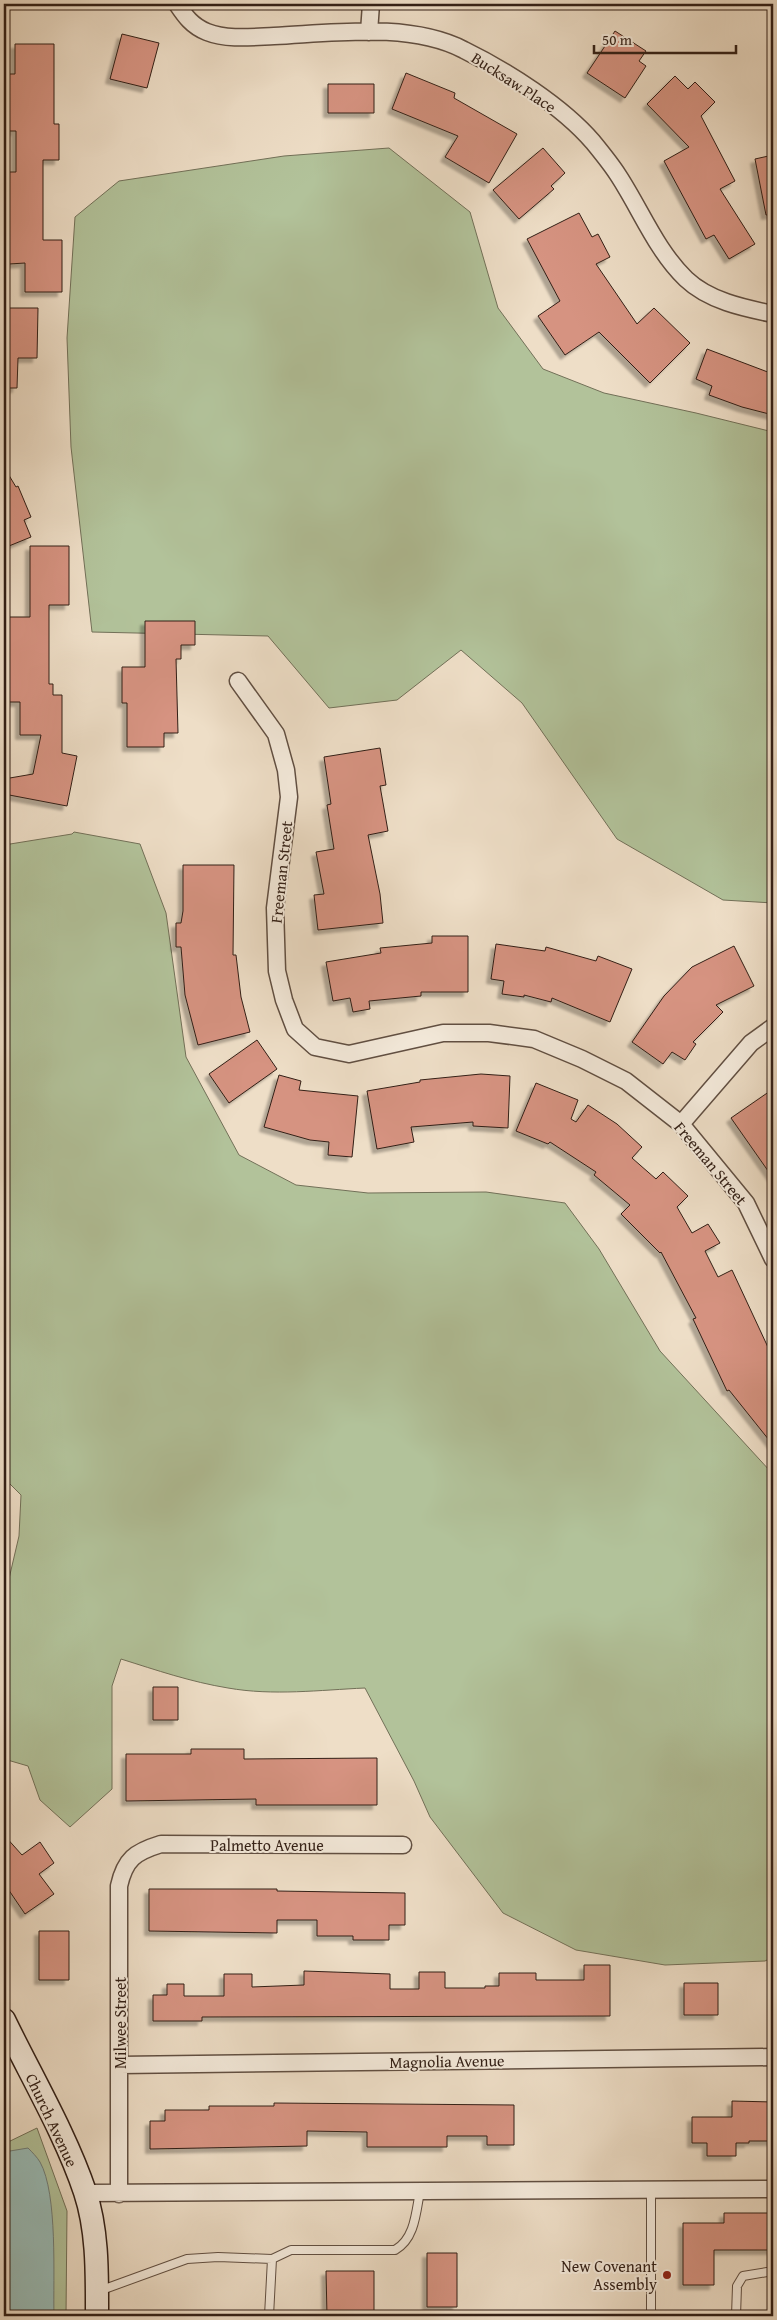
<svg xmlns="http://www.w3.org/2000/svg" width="777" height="2320" viewBox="0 0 777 2320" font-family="'Gentium Book Plus',serif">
<defs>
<filter id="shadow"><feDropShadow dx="-4.5" dy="4.5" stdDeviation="1" flood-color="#0004"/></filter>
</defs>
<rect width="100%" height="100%" fill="#eedec7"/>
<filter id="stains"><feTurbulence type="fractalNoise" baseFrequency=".004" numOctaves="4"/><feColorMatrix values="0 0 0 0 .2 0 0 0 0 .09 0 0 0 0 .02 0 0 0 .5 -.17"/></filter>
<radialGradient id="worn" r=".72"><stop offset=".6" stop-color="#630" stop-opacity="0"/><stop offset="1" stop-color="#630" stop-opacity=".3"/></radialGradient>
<path fill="#b2c29a" stroke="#727058" d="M389 148 470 212 498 308 543 369 604 393 696 413 773 432V903L723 900 617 839 522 703 461 650 397 700 329 708 268 636 92 632 71 447 67 338 75 217 119 181 284 156Z
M74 832 140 844 166 913 186 1057 239 1155 296 1185 368 1193 486 1192 565 1203 599 1249 660 1351 771 1472 773 1476V1957L765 1961 665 1965 576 1950 503 1913 430 1817 414 1781 365 1688C320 1690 273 1696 228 1688 191 1682 156 1670 121 1659L112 1686V1789L70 1827 40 1800 28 1766 4 1759V1600L19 1536 21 1495 4 1478V845L72 834Z
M37 2128 67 2211 66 2316H4V2144Z"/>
<path fill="#99bcb7" stroke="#707d77" d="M28 2148C32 2152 37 2157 40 2162 58 2194 53 2278 54 2316H4V2158L10 2151Z"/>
<path fill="#d69381" stroke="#321f16" filter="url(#shadow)" d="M615 31 646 51 639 61 646 66 625 98 587 73Z
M122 34 159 43 147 88 110 79Z
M15 44H54V124H59V160H43V240H62V292H25V263L9 264V172H16V131H4V74H15Z
M406 73 455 93 454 98 517 134 489 183 445 157 458 136 392 109Z
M675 76 688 89 695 82 715 102 701 116 735 181 720 189 755 244 729 259 714 235 706 239 664 161 689 147 647 104Z
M328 84H374V113H328Z
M543 148 565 173 551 186 554 189 519 219 493 190Z
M773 155V214L766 215 755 159Z
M579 213 592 237 598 234 610 257 596 264 637 324 654 308 690 343 650 383 599 332 565 355 538 316 560 301 527 239Z
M9 308H38L37 358H18L17 388H4V322H8Z
M707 349 773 374V415L742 407 709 395 712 386 696 379Z
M4 467 16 487 18 486 31 517 24 520 31 537 4 548Z
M30 546H69V605H49V684H53V695H62V753L77 756 67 806 4 794V779L33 774 41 735H20V702H4V617H30Z
M145 621H195V645H181V659H176L178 733H164V747H127V703H122V667H145Z
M380 748 386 785 380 786 388 831 368 835 380 894 383 923 318 930 314 895 324 894 316 852 334 849 327 805 331 804 324 757Z
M183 865H234L233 955H236L241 997 250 1032 198 1045 185 995 181 947H176V923H181L183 911Z
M432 936H468V992H421V996L369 1001 370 1009 353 1012 350 998 333 1001 326 962 381 953 380 948 432 943Z
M496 944 545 951 546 947 596 961 598 956 632 969 610 1022 552 998 551 1002 524 995V997L502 994 504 981 491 979Z
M734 946 754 986 716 1005 723 1012 693 1042 696 1044 685 1060 672 1052 663 1064 632 1042 664 996 692 967Z
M257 1040 277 1069 229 1103 209 1074Z
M481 1074 510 1076 508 1128 473 1126V1122L411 1127 414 1142 377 1149 367 1091 420 1082V1080Z
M279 1075 301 1081 299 1090 358 1096 352 1157 328 1155 329 1142 310 1140 264 1127Z
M536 1083 578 1100 571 1119 576 1122 588 1105 617 1124 642 1147 632 1158 656 1179 663 1172 688 1196 677 1207 692 1233 708 1224 720 1243 705 1251 718 1277 732 1270 773 1358V1445L729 1390 727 1391 693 1319 696 1318 661 1252 660 1253 621 1214 630 1205 594 1175 596 1172 550 1142 548 1144 516 1131Z
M773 1089V1178L731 1118Z
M153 1687H178V1720H153Z
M191 1749H244V1759L377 1758V1805H256V1799L126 1801V1754H191Z
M4 1835 22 1855 40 1842 54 1863 39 1874 54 1894 25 1914 4 1883Z
M149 1889H277V1891L405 1893V1925H389V1940H353V1936H317V1920H277V1933L149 1931Z
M39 1931H69V1980H39Z
M584 1965H610V2016L202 2017V2021H153V1995H167V1984H184V1996H224V1974H252V1987L304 1985V1971L390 1974V1989H419V1972H445V1988H485V1986H499V1973H536V1980H584Z
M684 1983H718V2015H684Z
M732 2101 773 2102V2141H749V2143H736V2156H707V2143H692V2117H732Z
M274 2103 514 2105V2145H487V2136H447V2147H367V2132L307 2131V2146L150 2149V2121H165V2110H209V2106H274Z
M724 2213H773V2250H714V2285H683V2223H724Z
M427 2253H457V2307H427Z
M326 2271H374V2316H327Z"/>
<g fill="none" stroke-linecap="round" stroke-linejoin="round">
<g stroke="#614f42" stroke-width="10">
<path id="lane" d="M651 2190V2316
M99 2291 187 2259 218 2257 272 2259
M269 2316 272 2259 291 2250H395C415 2239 416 2212 420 2191
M736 2316 737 2286 743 2276 773 2271"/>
</g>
<g stroke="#614f42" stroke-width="19">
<path id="street" d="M177 4C185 16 192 26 207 32 227 40 252 37 274 36 334 33 410 22 464 50 507 71 562 106 593 142 602 153 611 164 618 175 641 210 656 250 686 279 709 301 744 308 773 314
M369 32 371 4
M238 681 276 734 286 770 289 797 275 908 277 971 284 1000 295 1029 315 1047 349 1054 443 1033H489L534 1039 582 1059 626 1081 681 1124 746 1203 773 1259
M681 1124 751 1043 773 1027
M120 2065 773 2057
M85 2193 773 2189
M119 2194V1886C125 1859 135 1852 161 1844L403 1845"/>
</g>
<g stroke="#321f16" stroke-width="25">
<path id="secondary" d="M4 2020C30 2074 66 2135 85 2192 98 2231 97 2275 97 2316"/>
</g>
<use href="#lane" stroke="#f4eadb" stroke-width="8"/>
<use href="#street" stroke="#f4eadb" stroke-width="16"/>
<use href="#secondary" stroke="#f4eadb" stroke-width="22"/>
</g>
<circle fill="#8f2418" stroke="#f4eadb" stroke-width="2" cx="667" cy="2275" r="5"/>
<g text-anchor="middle" stroke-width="4" stroke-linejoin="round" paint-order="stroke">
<g font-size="16" fill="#321f16" stroke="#f4eadb">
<text transform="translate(514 82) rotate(33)" y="6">Bucksaw Place</text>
<text transform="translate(281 872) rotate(-84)" y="6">Freeman Street</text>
<text transform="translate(711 1163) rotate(50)" y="6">Freeman Street</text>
<text x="267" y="1851">Palmetto Avenue</text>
<text transform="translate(120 2023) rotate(-90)" y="6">Milwee Street</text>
<text transform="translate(447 2061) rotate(-1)" y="6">Magnolia Avenue</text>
<text transform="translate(52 2120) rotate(65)" y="6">Church Avenue</text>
</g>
<g font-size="16" fill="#321f16" stroke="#f4eadb" text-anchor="end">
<text x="657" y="2272">New Covenant<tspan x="657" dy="18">Assembly</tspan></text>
</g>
</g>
<rect width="777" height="2320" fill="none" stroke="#eedec7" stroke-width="20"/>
<rect x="5" y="5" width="767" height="2310" fill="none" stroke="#321f16" stroke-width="2.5"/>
<rect x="10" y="10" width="757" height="2300" fill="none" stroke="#321f16"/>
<path d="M594 45v8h142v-8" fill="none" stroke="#321f16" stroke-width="2.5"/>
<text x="602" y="45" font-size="15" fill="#321f16" stroke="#f4eadb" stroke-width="4" paint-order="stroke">50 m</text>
<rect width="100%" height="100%" filter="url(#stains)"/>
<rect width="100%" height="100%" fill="url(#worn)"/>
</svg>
